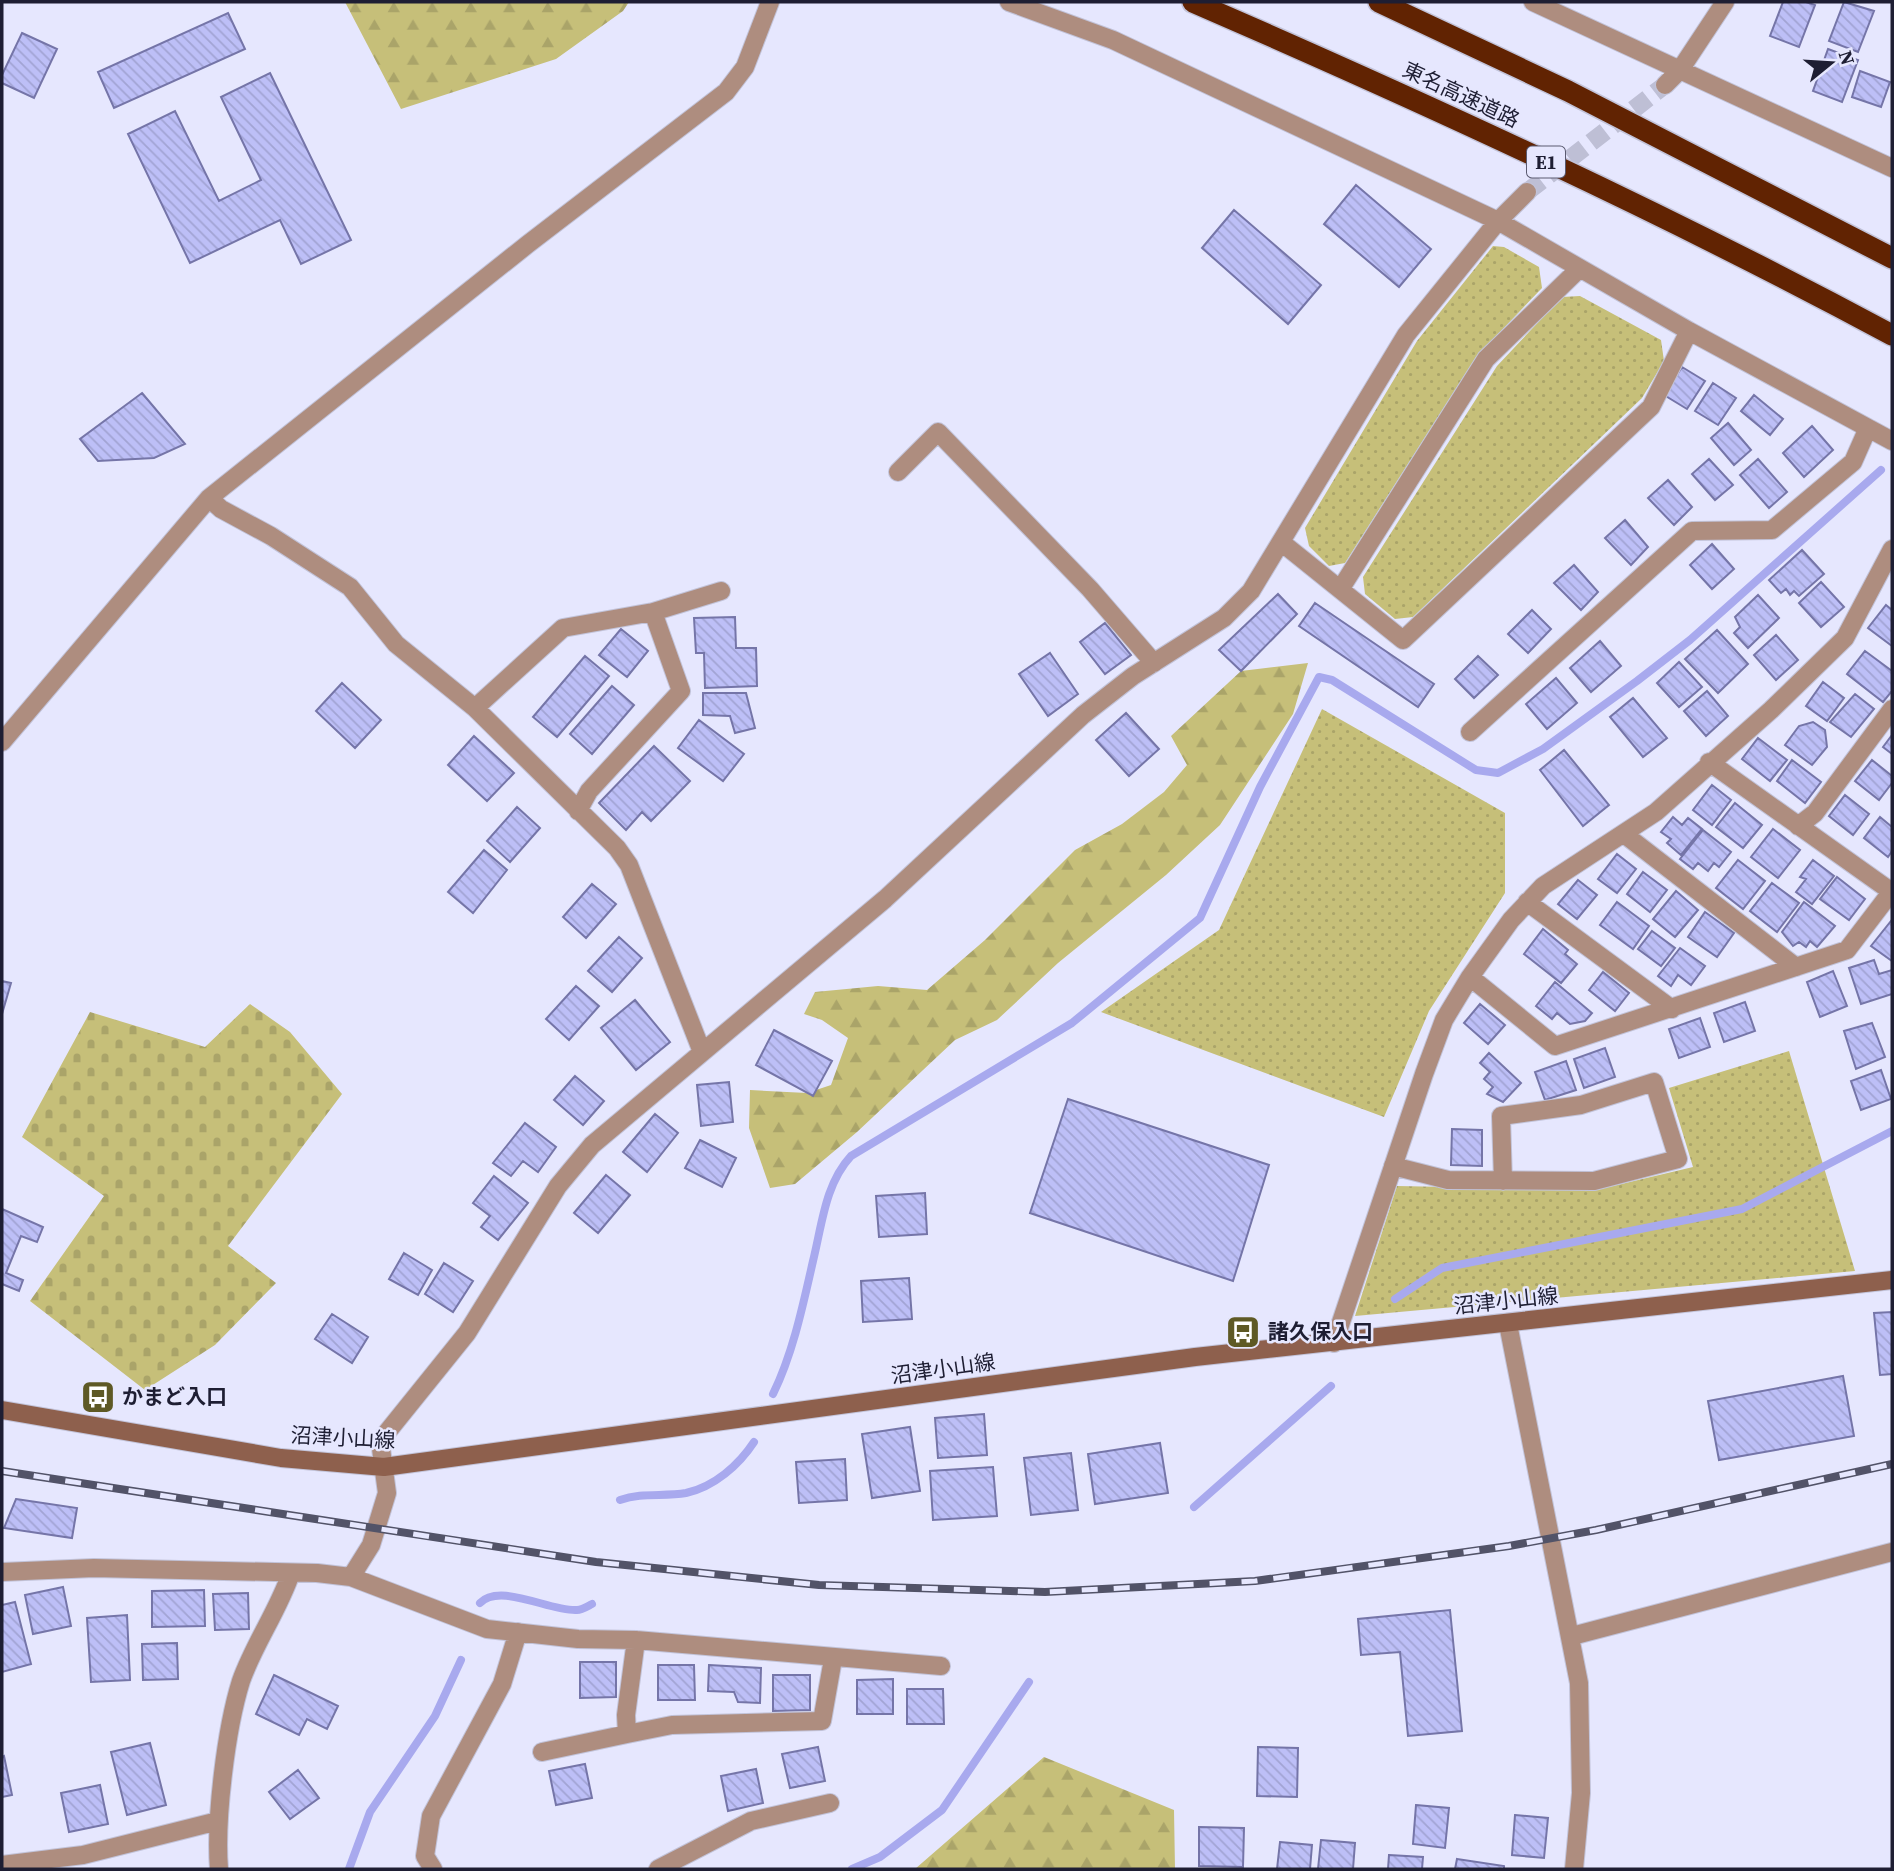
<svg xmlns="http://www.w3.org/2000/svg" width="1894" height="1871" viewBox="0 0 1894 1871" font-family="'Source Serif 4','Noto Sans JP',serif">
<defs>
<pattern id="grass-dots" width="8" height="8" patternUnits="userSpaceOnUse" patternTransform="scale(1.75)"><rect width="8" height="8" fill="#c6bf79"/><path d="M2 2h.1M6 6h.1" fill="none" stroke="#aaa469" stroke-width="1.8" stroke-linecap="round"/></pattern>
<pattern id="forest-firs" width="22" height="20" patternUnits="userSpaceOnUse" patternTransform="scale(1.75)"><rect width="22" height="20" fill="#c6bf79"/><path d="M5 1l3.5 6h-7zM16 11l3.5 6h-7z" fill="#aaa469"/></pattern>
<pattern id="cemetery-stones" width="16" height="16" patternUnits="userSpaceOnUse" patternTransform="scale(1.75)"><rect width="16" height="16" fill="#c6bf79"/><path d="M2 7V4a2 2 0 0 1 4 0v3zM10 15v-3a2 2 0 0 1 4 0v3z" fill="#aaa469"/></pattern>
<pattern id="building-back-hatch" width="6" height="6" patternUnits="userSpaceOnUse" patternTransform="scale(1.75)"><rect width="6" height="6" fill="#bdbff7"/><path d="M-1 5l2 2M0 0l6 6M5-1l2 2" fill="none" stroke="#a2a4d4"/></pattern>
</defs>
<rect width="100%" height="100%" fill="#e6e7fe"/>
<path fill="url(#grass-dots)" d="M1493 246 1504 247 1539 267 1542 288 1476 357 1345 563 1329 566 1309 546 1305 528 1417 341Z
M1580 296 1661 340 1664 361 1642 398 1413 617 1395 619 1365 594 1363 577 1497 366 1562 297Z
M1322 709 1505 813V893L1429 1011 1384 1117 1101 1012 1219 930Z
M1789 1051 1855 1271 1355 1316 1397 1186 1596 1190 1693 1167 1669 1088Z"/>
<path fill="url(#forest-firs)" d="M345 2H629L623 11 556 59 401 109Z
M1308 663 1293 714 1220 825 1166 875 1058 963 997 1020 955 1040 857 1132 795 1184 770 1188 749 1128 750 1090 807 1093 831 1085 848 1038 822 1020 804 1014 815 992 878 986 927 990 985 940 1075 850 1122 824 1164 792 1187 765 1171 736 1241 671Z
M1044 1757 1174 1810 1175 1869H915Z"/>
<path fill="url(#cemetery-stones)" d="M250 1004 290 1032 342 1094 228 1246 276 1283 215 1345 145 1390 30 1301 104 1196 22 1137 90 1012 205 1047Z"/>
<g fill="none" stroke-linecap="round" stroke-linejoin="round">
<path stroke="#a8a9ee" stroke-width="8" d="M1395 1299 1442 1268 1742 1209 1892 1131
M773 1394C793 1353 803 1305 813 1261 822 1225 825 1184 851 1156L1072 1023 1200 918 1260 787 1319 677 1332 680 1476 770 1498 773 1543 749 1637 681 1690 640 1881 470
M620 1500C642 1492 664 1497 686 1493 714 1487 739 1465 754 1442
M1194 1507 1331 1386
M480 1603C500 1582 551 1612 577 1610 582 1610 588 1606 592 1604
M349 1869 370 1812 435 1716 461 1660
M852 1869 880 1857 942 1810 1029 1682"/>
</g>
<path fill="url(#building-back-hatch)" stroke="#7575a8" stroke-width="2" d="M1783 2H1806L1815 5 1799 47 1770 36Z
M1844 2 1874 11 1858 52 1829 41Z
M228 13 245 49 114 108 98 72Z
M22 33 57 49 34 98 2 83V75Z
M1828 49 1858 60 1842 102 1813 91Z
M1860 71 1890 82 1881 107 1852 97Z
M270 73 351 240 301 264 280 220 190 263 128 134 175 111 219 201 261 180 221 97Z
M1356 185 1431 249 1399 287 1324 224Z
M1234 210 1321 285 1288 324 1202 248Z
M1682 367 1705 381 1687 409 1664 395Z
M1713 383 1736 398 1718 425 1695 411Z
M142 393 185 444 154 458 98 461 80 439Z
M1754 395 1783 419 1770 435 1741 411Z
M1728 423 1751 450 1734 465 1711 438Z
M1812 426 1833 450 1804 477 1783 453Z
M1709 459 1733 485 1715 500 1692 474Z
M1758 459 1787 492 1769 508 1740 475Z
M1668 480 1692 507 1674 525 1648 498Z
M1625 520 1648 547 1631 565 1605 538Z
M1712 544 1734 569 1712 589 1690 565Z
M1802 550 1824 574 1799 596 1794 591 1790 595 1786 589 1781 593 1769 580Z
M1574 565 1598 592 1581 610 1554 583Z
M1821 582 1844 607 1821 627 1799 603Z
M1278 594 1297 614 1241 671 1219 650Z
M1758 595 1779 618 1748 648 1734 633 1740 627 1735 617Z
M1315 603 1434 684 1418 707 1299 626Z
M1886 605 1892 610V646L1868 628Z
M1532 610 1551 629 1528 653 1508 634Z
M735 617 736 648H756L757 686 705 688 704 653H696L694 618Z
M1105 623 1131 655 1105 674 1080 642Z
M621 629 648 651 627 677 599 655Z
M1717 630 1748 664 1718 693 1685 659Z
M1776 635 1798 660 1776 680 1754 655Z
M1600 641 1621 666 1591 692 1570 668Z
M1865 651 1892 671V691L1883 702 1847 674Z
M1050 653 1078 694 1048 716 1019 674Z
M585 656 609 676 557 737 533 717Z
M1478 656 1498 675 1474 698 1455 679Z
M1679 662 1702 687 1679 707 1657 683Z
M1556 678 1577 703 1547 729 1526 704Z
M1823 682 1844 698 1827 721 1806 706Z
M342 683 381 720 355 748 316 711Z
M612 686 634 705 592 754 570 734Z
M1707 691 1728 716 1706 736 1684 711Z
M703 693H746L755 728 735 733 730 716 703 715Z
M1855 694 1874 709 1851 737 1830 722Z
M1633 698 1667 738 1643 757 1610 717Z
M1126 713 1159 749 1129 776 1096 740Z
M699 720 744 754 723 781 678 748Z
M1813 722 1825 730 1827 747 1812 765 1785 745 1799 726Z
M1892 735V754L1883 747Z
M474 736 514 773 487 801 448 765Z
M1758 738 1787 760 1770 781 1742 759Z
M654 746 690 781 651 821 642 812 626 830 599 803Z
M1564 750 1609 805 1583 826 1540 770Z
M1792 760 1821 782 1805 803 1777 781Z
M1872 760 1892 776V783L1879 800 1855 781Z
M1712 785 1731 800 1712 825 1693 810Z
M1845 795 1869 814 1853 835 1829 816Z
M1735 803 1762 825 1743 848 1716 827Z
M517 807 540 828 510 862 487 841Z
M1673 817 1682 825 1688 818 1702 829 1681 855 1667 843 1671 839 1661 832Z
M1880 817 1892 827V851L1888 857 1864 838Z
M1773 829 1800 850 1778 878 1751 857Z
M1703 830 1731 852 1719 867 1714 863 1708 871 1698 863 1693 869 1680 859Z
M484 850 507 870 473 913 448 892Z
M1617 854 1636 869 1617 893 1598 879Z
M1738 860 1765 881 1743 909 1716 888Z
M1813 860 1834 876 1812 904 1796 892 1806 879 1800 877Z
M1643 872 1667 890 1650 912 1627 894Z
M1837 877 1865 899 1849 920 1820 899Z
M1578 880 1597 895 1577 919 1558 904Z
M1772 883 1799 903 1777 932 1750 911Z
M592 884 616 904 586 938 563 917Z
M1676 891 1698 910 1675 937 1653 919Z
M1617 902 1649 926 1633 949 1600 925Z
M1804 902 1835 926 1817 947 1810 941 1806 947 1799 942 1793 946 1782 932Z
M1705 912 1734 933 1717 957 1688 937Z
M1891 921 1892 922V961L1871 946Z
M1543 929 1568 950 1565 954 1577 964 1561 983 1524 954Z
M1652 931 1675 948 1661 966 1638 949Z
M619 937 642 958 612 992 588 971Z
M1680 948 1705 966 1691 985 1678 975 1671 986 1658 976Z
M1874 960 1879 974 1892 970V994L1861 1004 1849 968Z
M1833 971 1847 1006 1820 1017 1807 982Z
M1603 972 1629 993 1615 1011 1589 990Z
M2 981 11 983 2 1014Z
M1555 982 1592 1013 1585 1021 1570 1024 1557 1013 1552 1019 1536 1006Z
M576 986 599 1006 569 1040 546 1019Z
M635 1000 670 1042 636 1070 601 1028Z
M1745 1002 1755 1031 1724 1042 1714 1013Z
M1480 1004 1505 1025 1488 1044 1464 1023Z
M1700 1018 1710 1047 1679 1058 1669 1029Z
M1872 1023 1885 1057 1856 1069 1844 1031Z
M774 1030 832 1061 813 1096 756 1065Z
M1605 1048 1615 1077 1584 1088 1574 1059Z
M1489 1053 1521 1083 1503 1102 1487 1094 1493 1087 1484 1079 1490 1072 1480 1063Z
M1566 1061 1576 1090 1545 1100 1535 1072Z
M1881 1070 1891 1099 1861 1110 1851 1081Z
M575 1076 604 1101 583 1125 554 1100Z
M729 1082 733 1122 701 1126 697 1085Z
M1068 1099 1269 1165 1233 1281 1030 1213Z
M655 1114 678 1133 647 1172 623 1152Z
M525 1123 556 1147 538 1172 523 1161 511 1176 493 1163Z
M1452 1129 1482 1130V1166L1451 1165Z
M700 1140 736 1158 722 1187 685 1168Z
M606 1175 630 1195 598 1233 574 1213Z
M494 1176 528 1203 498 1240 481 1227 490 1216 473 1203Z
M925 1193 927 1234 879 1237 876 1196Z
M2 1209 43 1227 37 1242 21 1236 6 1273 23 1280 19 1291 2 1284Z
M404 1253 432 1270 418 1295 389 1279Z
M444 1263 473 1281 453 1312 425 1294Z
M909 1278 912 1319 863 1322 861 1281Z
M1892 1312V1374L1880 1375 1874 1313Z
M332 1314 368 1337 352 1363 315 1339Z
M1843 1376 1854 1436 1719 1460 1708 1401Z
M984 1414 987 1455 938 1458 935 1418Z
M910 1427 920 1491 872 1498 862 1434Z
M1160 1443 1168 1493 1095 1504 1088 1454Z
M1071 1453 1078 1510 1031 1515 1024 1458Z
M845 1459 847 1500 799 1503 796 1462Z
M993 1467 997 1516 933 1520 930 1471Z
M16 1499 77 1508 72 1538 4 1528Z
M63 1587 71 1626 33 1634 25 1595Z
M204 1590 205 1626 152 1627V1591Z
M248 1593 249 1629 215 1630 213 1594Z
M15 1602 31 1664 2 1672V1605Z
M1450 1610 1462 1731 1408 1736 1400 1652 1361 1655 1358 1619Z
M127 1615 130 1680 91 1682 87 1618Z
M177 1643 178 1679 143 1680 142 1644Z
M580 1662H616V1697L580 1698Z
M658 1665H694L695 1700H658Z
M709 1665 761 1668 760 1703 738 1702 734 1692 708 1691Z
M274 1675 338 1706 327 1729 307 1719 299 1735 256 1714Z
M773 1675H810V1710L773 1711Z
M893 1679V1714H857V1680Z
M907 1689H943L944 1724H907Z
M150 1743 166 1805 127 1815 111 1752Z
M818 1747 825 1781 790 1788 782 1754Z
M1258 1747 1298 1748 1297 1797 1257 1796Z
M4 1756 12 1795 2 1797V1757Z
M585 1764 592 1798 556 1805 549 1771Z
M756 1769 763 1803 728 1811 721 1776Z
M298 1770 319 1798 290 1819 269 1792Z
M100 1785 108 1824 69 1832 61 1793Z
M1416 1805 1449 1808 1445 1848 1413 1844Z
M1515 1815 1548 1818 1544 1858 1512 1855Z
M1199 1827 1244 1828 1243 1867 1199 1866Z
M1321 1840 1355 1843 1353 1869H1318Z
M1280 1842 1312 1845 1310 1869H1277Z
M1389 1855 1423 1857 1422 1869H1388Z
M1457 1859 1504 1866V1869H1455Z"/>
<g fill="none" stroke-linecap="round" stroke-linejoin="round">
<path stroke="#bebfd5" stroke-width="18" stroke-dasharray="18 9" stroke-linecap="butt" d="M1527 192 1665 85"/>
<g stroke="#c2c3d9" stroke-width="20">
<path id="minor" d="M1009 2 1113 40 1498 221 1689 331 1892 441
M1533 2 1892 168
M1665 85 1680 70 1725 2
M898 472 938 432 1090 589 1154 663
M209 498 221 509 271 536 350 587 396 644 475 708 617 848 629 865 702 1052
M1281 542 1403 640 1651 407 1689 331
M1341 588 1486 359 1579 269
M475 708 563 628 653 612 721 591
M1470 732 1692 531 1772 530 1853 462 1868 428
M2 742 209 498 528 244 726 92 745 67 770 2
M1709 762 1892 892
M578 811 589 791 681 691 653 612
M1798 826 1815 813 1892 709
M1624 834 1796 967
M1527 902 1672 1009
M1470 977 1555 1046 1847 950 1892 891
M1393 1166 1448 1180 1594 1181 1678 1159 1654 1082 1581 1105 1501 1116 1503 1181
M1334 1343 1424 1074 1444 1020 1470 977 1511 920 1543 886 1656 812 1771 710 1845 638 1892 549
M2 1572 94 1568 317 1573 351 1577 371 1545 387 1493 380 1441 467 1333 558 1186 592 1145 885 899 1083 715 1133 676 1224 618 1251 591 1406 335 1498 221 1527 192
M351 1577 487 1629 578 1639 636 1640 941 1666
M636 1640 626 1715 627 1734 672 1725 822 1721 833 1659
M542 1752 627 1734
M2 1865 83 1855 218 1821
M219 1869C215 1820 226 1729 241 1681 254 1644 278 1611 291 1573
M433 1869 425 1856 431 1816 502 1684 518 1632
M658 1869 751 1821 830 1803"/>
</g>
<g stroke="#c2c3d9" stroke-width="20">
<path id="tertiary" d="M1508 1324 1579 1683 1581 1793 1574 1869
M1572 1636 1892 1552"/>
</g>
<g stroke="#c2c3d9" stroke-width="20">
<path id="secondary" d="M2 1410 281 1458 384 1467 1195 1357 1892 1280"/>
</g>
<g stroke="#c2c3d9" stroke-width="24">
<path id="motorway" d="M1193 2C1430 105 1665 213 1892 335
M1379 2 1568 91 1892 258"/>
</g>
<use href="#minor" stroke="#ae8d7f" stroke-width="18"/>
<use href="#tertiary" stroke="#ae8d7f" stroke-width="18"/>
<use href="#secondary" stroke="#8e604d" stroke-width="18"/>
<use href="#motorway" stroke="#612302" stroke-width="21"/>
<g stroke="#525368" stroke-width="8">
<path id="rail" d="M2 1471 596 1562 819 1585 1045 1592 1255 1581 1509 1546 1596 1530 1892 1464"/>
</g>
<use href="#rail" stroke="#e6e7fe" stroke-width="5" stroke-dasharray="16" stroke-linecap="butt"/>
</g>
<defs>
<g id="bus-square" transform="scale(1.75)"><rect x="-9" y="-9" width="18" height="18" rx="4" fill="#5e5925" stroke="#e6e7fe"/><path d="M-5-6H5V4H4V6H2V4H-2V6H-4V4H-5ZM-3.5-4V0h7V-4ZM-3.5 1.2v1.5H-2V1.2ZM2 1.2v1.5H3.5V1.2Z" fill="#fff"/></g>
</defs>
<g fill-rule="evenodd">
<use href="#bus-square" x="1243" y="1332"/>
<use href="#bus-square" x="98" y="1397"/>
</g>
<g text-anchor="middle" stroke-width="5" stroke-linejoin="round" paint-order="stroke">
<rect fill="#e6e7fe" stroke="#5a5a70" stroke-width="2" x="1527" y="146.5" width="38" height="31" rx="5"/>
<g font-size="19" font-weight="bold" fill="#1e1e33">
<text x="1546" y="169">E1</text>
</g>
<g font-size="21" fill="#1e1e33" stroke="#e6e7fe">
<text transform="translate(1461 95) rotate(25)" y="7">東名高速道路</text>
<text transform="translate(1506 1301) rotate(-6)" y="7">沼津小山線</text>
<text transform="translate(943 1369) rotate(-8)" y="7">沼津小山線</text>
<text transform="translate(343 1438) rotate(3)" y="7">沼津小山線</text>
</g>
<g font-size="21" font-weight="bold" fill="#1e1e33" stroke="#e6e7fe" text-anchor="start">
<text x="1268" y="1339">諸久保入口</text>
<text x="122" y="1404">かまど入口</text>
</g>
</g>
<rect width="1894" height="1871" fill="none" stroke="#1e1e33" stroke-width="7"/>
<g transform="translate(1831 63) rotate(72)" stroke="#e6e7fe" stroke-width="5" paint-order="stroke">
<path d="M0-5L12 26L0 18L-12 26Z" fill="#1e1e33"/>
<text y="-10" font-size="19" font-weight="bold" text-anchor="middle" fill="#1e1e33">N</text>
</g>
</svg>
